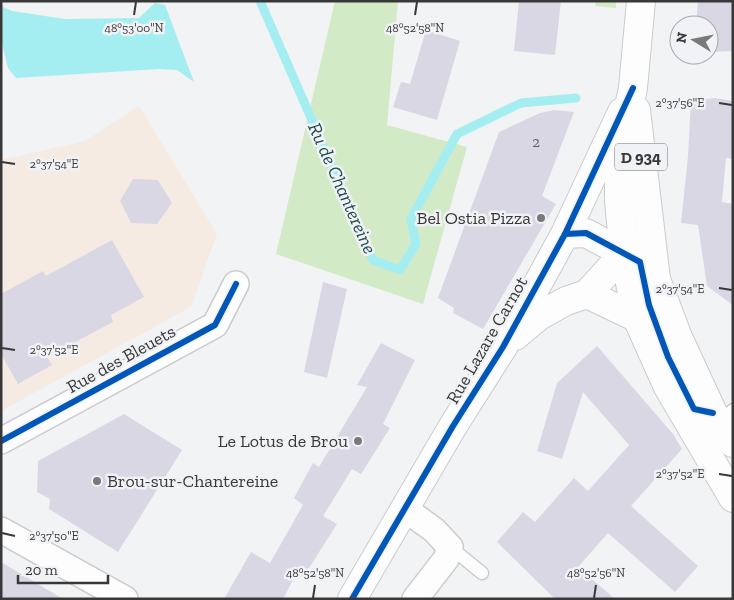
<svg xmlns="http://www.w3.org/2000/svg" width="734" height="600" viewBox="0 0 734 600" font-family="'Zilla Slab',serif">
<rect width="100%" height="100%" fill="#f2f3f4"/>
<path fill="#f5ebe3" d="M139 106 217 234 191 307 1 411V160L85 141Z"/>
<path fill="#d3eac7" d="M335 1H398L387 125 467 147 423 304 276 254Z
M596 1H616V8L595 6Z"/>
<path fill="#a4eef2" d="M155 3 165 5 194 82 177 70 159 69 16 78 8 68 1 39V6L12 11 65 19 139 18Z"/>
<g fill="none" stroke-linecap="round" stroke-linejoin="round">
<path stroke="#a4eef2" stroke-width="9" d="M260 1 373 260 400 270 416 244 411 219 457 134 521 103 576 98"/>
</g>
<path fill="#dad7e5" d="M519 1H561L555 55 514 51Z
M698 1H733V51L709 52V25H696Z
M426 30 460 41 437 120 393 107 401 82 410 84Z
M715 98 733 101V159L726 158 722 202 733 204V305L707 286 698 225 681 223 688 156 691 101Z
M554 110 574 112 542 196 556 204 483 329 453 313 454 308 438 298 499 132 540 113Z
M133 179 158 180 172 203 157 224 131 223 120 201Z
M112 240 144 297 111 315 113 322 47 357 52 365 18 384 1 354V294L43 271 46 276Z
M323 282 347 289 327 378 304 372Z
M381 343 415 360 383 424 390 428 361 474 352 469 323 516 337 524 307 571 300 567 283 599H224L251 552 270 563 303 505 294 498 313 463 319 467 367 387 357 385Z
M597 346 673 434 682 449 631 506 698 566 675 592 608 533 578 567 615 599H555L497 542 523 512 535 522 574 478 588 491 629 445 583 392 562 459 537 451 557 383Z
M124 414 182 450 118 552 49 509 50 499 37 492 38 461Z
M1 562 63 599H1Z"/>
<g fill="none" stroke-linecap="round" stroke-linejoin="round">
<g stroke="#cacbcc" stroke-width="15">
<path id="service" d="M718 423 733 410
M450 547 482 573"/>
</g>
<g stroke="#cacbcc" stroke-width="28">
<path id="minor" d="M1 441 215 325 236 284
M405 509 434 530 450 547 446 559 415 599
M1 530 125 599"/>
</g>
<g stroke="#cacbcc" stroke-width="30">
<path id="tertiary" d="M565 234 586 233 640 262C648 300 657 336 675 370
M587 294 637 318
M515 336 539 316 566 301 587 294 636 240
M352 599 453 426 503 347 565 234 622 112"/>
</g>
<g stroke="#cacbcc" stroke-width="30">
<path id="primary" d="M641 1 633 88 619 154V201L624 253 637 318 668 387 733 498
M636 110 656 279 677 335 713 413 733 443"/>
</g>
<use href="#service" stroke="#fdfdfd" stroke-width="12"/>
<use href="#minor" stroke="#fdfdfd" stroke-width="25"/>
<use href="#tertiary" stroke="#fdfdfd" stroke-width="28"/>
<use href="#primary" stroke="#fdfdfd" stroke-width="28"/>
<g stroke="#f1f2f5" stroke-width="9">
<path id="cycleway" d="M565 234 586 233 640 262 649 305 668 357 694 409 713 413
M1 441 215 325 236 284
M352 599 453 426 503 347 565 234 633 88"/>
</g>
<use href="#cycleway" stroke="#0057b8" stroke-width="6"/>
</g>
<path fill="none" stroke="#383839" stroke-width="2" d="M134 15 136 2M415 15 417 2M719 103 732 105M2 162 15 164M719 288 732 290M2 348 15 350M719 474 732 476M2 533 15 536M313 598 315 585M594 598 596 585"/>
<g fill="#79797a" stroke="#f1f2f5" stroke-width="2">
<circle cx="541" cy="218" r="5"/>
<circle cx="358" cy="441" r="5"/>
<circle cx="97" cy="481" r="5"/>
</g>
<g text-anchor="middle" stroke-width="5" stroke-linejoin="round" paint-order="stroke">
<g font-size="15" fill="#606064">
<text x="536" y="147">2</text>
</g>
<rect fill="#f1f2f5" stroke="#707071" stroke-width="1" x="615" y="143.5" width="52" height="27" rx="4"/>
<g font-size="16" font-weight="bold" fill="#383839">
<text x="641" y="163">D 934</text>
</g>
<g font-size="18" fill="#383839" stroke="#f1f2f5" text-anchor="end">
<text x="531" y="224">Bel Ostia Pizza</text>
<text x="348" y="447">Le Lotus de Brou</text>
<text x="107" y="487" text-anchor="start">Brou-sur-Chantereine</text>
</g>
<g font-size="18" fill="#383839" stroke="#f1f2f5">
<text transform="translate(487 340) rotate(-60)" y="6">Rue Lazare Carnot</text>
<text transform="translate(121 359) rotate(-29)" y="6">Rue des Bleuets</text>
</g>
<g font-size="19" font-style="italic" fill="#1a4a4c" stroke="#f1f2f5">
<text transform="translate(343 188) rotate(66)" y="7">Ru de Chantereine</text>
</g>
</g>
<g font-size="12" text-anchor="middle" fill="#383839" stroke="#f1f2f5" stroke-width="5" stroke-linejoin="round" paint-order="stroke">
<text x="134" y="32">48°53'00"N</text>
<text x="415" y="32">48°52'58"N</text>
<text x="680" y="107">2°37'56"E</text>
<text x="54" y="168">2°37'54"E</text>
<text x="680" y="293">2°37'54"E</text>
<text x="54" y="354">2°37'52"E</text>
<text x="680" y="478">2°37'52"E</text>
<text x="54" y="540">2°37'50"E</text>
<text x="315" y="577">48°52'58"N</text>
<text x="596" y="577">48°52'56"N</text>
</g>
<rect width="734" height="600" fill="none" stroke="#383839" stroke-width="5"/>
<g transform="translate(694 40) rotate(280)"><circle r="24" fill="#f1f2f5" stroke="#a7a8aa"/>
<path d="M0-4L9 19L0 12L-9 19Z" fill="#79797a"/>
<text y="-8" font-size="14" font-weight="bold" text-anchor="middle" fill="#383839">N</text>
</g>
<path d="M18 575v8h90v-8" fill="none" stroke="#383839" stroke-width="2.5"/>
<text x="25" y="575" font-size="15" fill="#383839" stroke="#f1f2f5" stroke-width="4" paint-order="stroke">20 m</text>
</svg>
